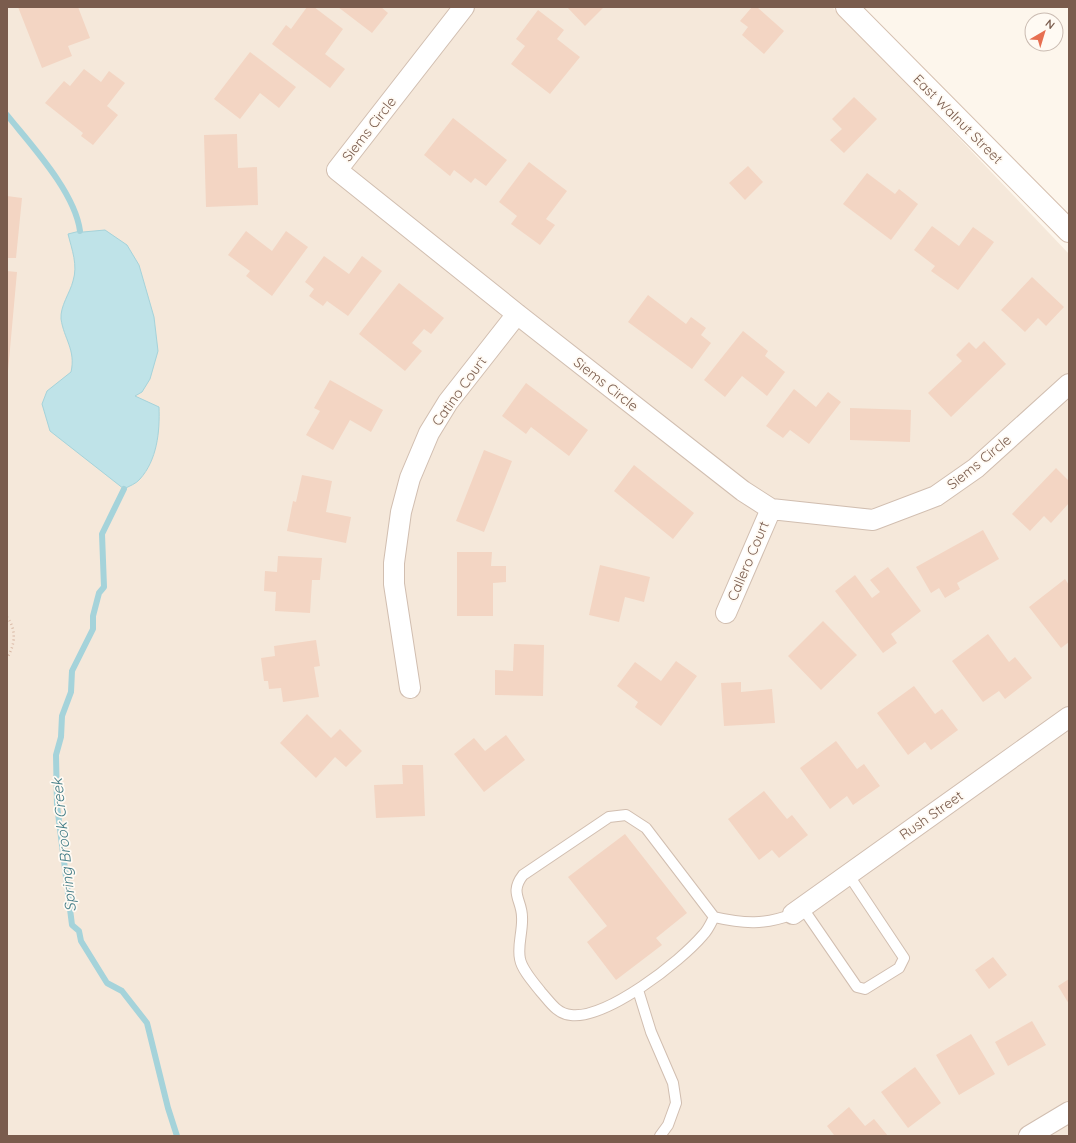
<svg xmlns="http://www.w3.org/2000/svg" width="1076" height="1143" viewBox="0 0 1076 1143" font-family="Quicksand,sans-serif">
<rect width="100%" height="100%" fill="#fdf6ec"/>
<path fill="#f5e8da" d="M7 7H832L921 98 1069 254V1136H7Z"/>
<path fill="#bfe3e8" stroke="#a5d3da" d="M105 230 127 245 139 265 154 317 158 351 150 379 142 392 135 396 159 407C160 432 157 460 140 479 136 484 129 486 124 489L50 431 42 404 47 391 71 372C76 350 64 339 61 319 60 306 70 293 73 281 78 265 72 250 68 234L80 231 83 232Z"/>
<g fill="none" stroke-linecap="round" stroke-linejoin="round">
<path stroke="#a5d3da" stroke-width="6" d="M7 115C31 145 75 192 80 231
M124 489 102 534 104 587 99 593 93 616V629L72 671 71 692 62 716 61 737 56 755 57 805 72 925 79 931 81 941 107 983 122 991 147 1023 168 1108 177 1136"/>
</g>
<path fill="#f3d5c3" d="M18 7H78L90 38 68 46 72 56 42 68Z
M307 7H314L343 29 325 54 345 69 330 88 272 44 286 25 291 29Z
M338 7H381L388 13 372 33Z
M567 7H604L585 26Z
M752 7H757L784 31 764 54 742 35 748 27 740 21Z
M538 10 564 30 557 39 580 57 550 94 511 64 525 46 516 39Z
M250 52 296 87 279 108 260 93 240 119 214 99Z
M84 69 101 82 109 71 125 83 107 106 118 115 93 145 81 136 83 133 45 103 64 81 70 86Z
M854 97 877 119 844 153 830 140 842 129 832 119Z
M453 118 507 160 486 186 475 178 471 183 454 170 450 176 424 155Z
M237 134 238 168 257 167 258 205 206 207 204 135Z
M529 162 567 191 546 219 555 225 540 245 511 224 517 216 499 202Z
M748 166 763 182 745 200 729 183Z
M867 173 895 194 899 189 918 204 891 240 843 204Z
M7 196 22 198 16 258H7Z
M932 226 959 246 973 227 994 242 958 290 931 271 935 266 914 250Z
M246 231 272 251 286 231 308 247 272 296 246 276 250 271 228 255Z
M324 256 349 274 362 256 382 271 348 316 327 301 323 306 309 296 314 289 305 282Z
M7 271 17 272 8 371H7Z
M1032 277 1064 307 1046 326 1038 318 1025 332 1001 310Z
M399 283 444 318 431 334 424 329 412 343 422 351 405 371 359 334Z
M648 295 686 324 691 317 706 328 701 335 711 343 692 369 628 322Z
M743 331 768 351 765 356 785 372 767 396 742 376 725 397 704 380Z
M984 341 1006 364 951 417 928 393 962 361 956 355 969 342 976 349Z
M330 380 383 410 371 432 350 420 333 450 306 435 320 411 314 408Z
M526 383 588 430 569 456 531 427 526 434 502 416Z
M794 389 816 407 828 392 841 402 809 444 790 430 783 438 766 426Z
M850 408 911 410 910 442 850 440Z
M484 450 512 461 484 532 456 521Z
M634 465 694 513 673 539 614 491Z
M1056 468 1069 481V503L1051 523 1044 516 1030 531 1012 514Z
M302 475 332 481 326 512 351 517 346 543 287 531 293 501 296 502Z
M983 530 999 559 957 583 960 589 945 598 939 588 931 593 916 567Z
M457 552H492L491 566H506V582L493 583V616H457Z
M278 556 322 558 320 580H312L310 613 275 611 276 592 264 591 265 571 277 572Z
M600 565 650 577 644 602 625 597 619 622 589 615Z
M888 567 921 611 891 634 897 643 883 653 835 591 855 575 872 598 880 592 870 580Z
M1065 579 1069 585V642L1061 648 1029 607Z
M823 621 857 655 821 690 788 656Z
M988 634 1009 662 1015 657 1032 678 1005 699 999 691 983 702 952 661Z
M316 640 320 666 314 667 319 697 283 702 281 688 269 689 268 681H264L261 658 275 656 274 646Z
M514 644 544 645 543 696 495 695V670L513 671Z
M676 661 697 676 661 726 635 707 638 702 617 686 635 662 661 681Z
M741 682V692L772 689 775 723 724 726 721 683Z
M914 686 935 714 942 709 958 730 931 750 925 742 908 755 877 713Z
M307 714 331 738 340 729 362 751 346 767 335 757 316 778 280 743Z
M506 735 525 760 484 792 454 754 474 738 485 751Z
M836 741 857 769 864 764 880 786 853 805 847 796 830 809 800 768Z
M402 765H423L425 816 376 818 374 785 403 784Z
M764 791 787 819 792 815 808 835 779 858 772 850 759 860 728 819Z
M625 834 687 913 656 938 662 945 616 980 587 942 607 926 568 877Z
M993 957 1007 975 989 989 975 970Z
M1069 979V1004L1058 986Z
M1032 1021 1046 1045 1008 1066 995 1042Z
M971 1034 995 1074 959 1095 936 1055Z
M915 1067 941 1103 908 1128 881 1092Z
M849 1107 865 1126 874 1119 888 1136H832L834 1135 827 1126Z"/>
<g fill="none" stroke-linecap="round" stroke-linejoin="round">
<g stroke="#d1beb0" stroke-width="12">
<path id="lane" d="M802 907 857 987 865 989 899 968 904 958 848 874
M714 917C711 923 708 930 703 935 680 962 607 1019 571 1015 557 1014 550 1002 541 992 534 983 522 970 520 959 517 946 523 931 522 917 522 900 509 893 523 875L609 817 626 815 646 828 714 917C744 924 765 925 793 914
M638 990 651 1032 673 1083 676 1103 668 1125 660 1136"/>
</g>
<g stroke="#d1beb0" stroke-width="22">
<path id="street" d="M464 7 337 170 517 314 743 491 771 509 873 520 936 496 976 468 1069 384
M726 613 771 509
M410 688 394 584V563L401 512 410 478 429 433 448 402 517 314
M793 914 1069 717
M1029 1136 1069 1112"/>
</g>
<g stroke="#d6c0b0" stroke-width="24">
<path id="secondary" d="M847 7 1069 231"/>
</g>
<path stroke="#d9b8a5" stroke-width="2.5" stroke-dasharray="1 3" stroke-linecap="butt" d="M7 617C17 630 15 645 7 658"/>
<use href="#lane" stroke="#fff" stroke-width="10"/>
<use href="#street" stroke="#fff" stroke-width="20"/>
<use href="#secondary" stroke="#fff" stroke-width="22"/>
</g>
<g text-anchor="middle" stroke-width="3.5" stroke-linejoin="round" paint-order="stroke">
<g font-size="14" fill="#7a5c4d" stroke="#fffaf3">
<text transform="translate(958 119) rotate(45)" y="5">East Walnut Street</text>
<text transform="translate(369 129) rotate(-52)" y="5">Siems Circle</text>
<text transform="translate(606 384) rotate(38)" y="5">Siems Circle</text>
<text transform="translate(459 391) rotate(-54)" y="5">Catino Court</text>
<text transform="translate(979 462) rotate(-39)" y="5">Siems Circle</text>
<text transform="translate(748 561) rotate(-67)" y="5">Callero Court</text>
<text transform="translate(931 815) rotate(-35)" y="5">Rush Street</text>
</g>
<g font-size="15" font-style="italic" fill="#437c86" stroke="#fffaf3">
<text transform="translate(64 845) rotate(-96)" y="5">Spring Brook Creek</text>
</g>
</g>
<rect width="1076" height="1143" fill="none" stroke="#7a5c4d" stroke-width="16"/>
<g transform="translate(1044 32) rotate(38)"><circle r="19" fill="#fffaf3" stroke="#cabbb1"/>
<path d="M0-3L7 15L0 10L-7 15Z" fill="#e76f51"/>
<text y="-6" font-size="11" font-weight="bold" text-anchor="middle" fill="#7a5c4d">N</text>
</g>
</svg>
